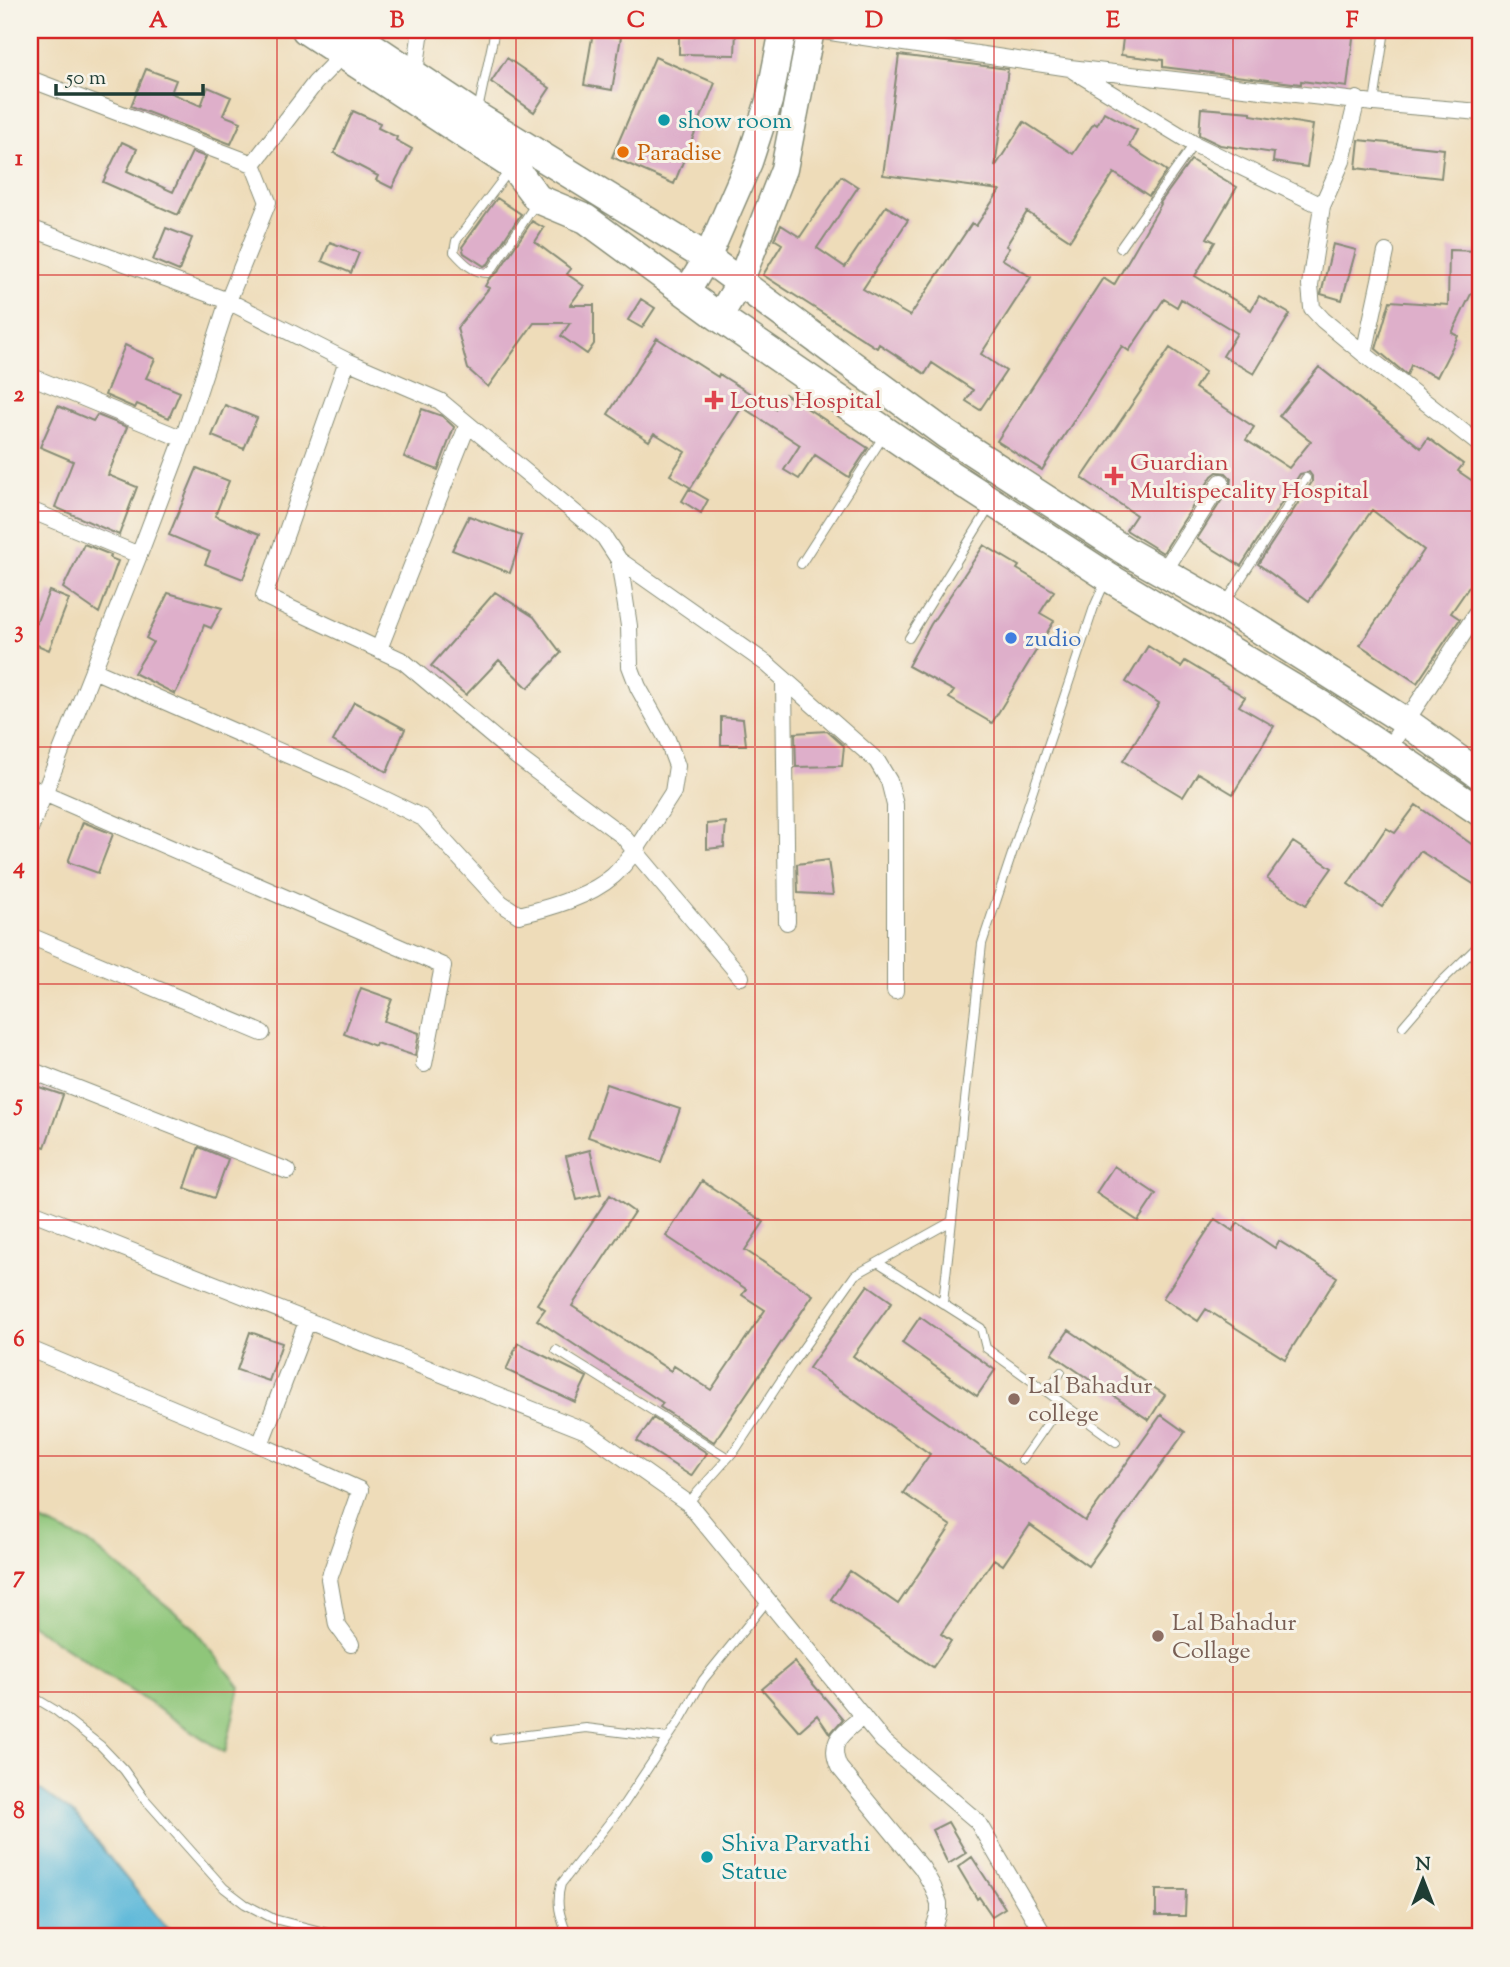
<svg xmlns="http://www.w3.org/2000/svg" width="1510" height="1967" viewBox="0 0 1510 1967" font-family="'Sorts Mill Goudy',serif">
<rect width="100%" height="100%" fill="#f7f3e8"/>
<filter id="ink" filterUnits="userSpaceOnUse"><feTurbulence type="fractalNoise" baseFrequency=".0143" numOctaves="2"/><feDisplacementMap in="SourceGraphic" scale="14" xChannelSelector="R" yChannelSelector="G"/><feConvolveMatrix kernelMatrix="1 2 1 2 8 2 1 2 1" color-interpolation-filters="sRGB"/></filter>
<filter id="wash" filterUnits="userSpaceOnUse"><feTurbulence type="fractalNoise" baseFrequency=".00686" numOctaves="4" result="noise"/><feDisplacementMap in="SourceGraphic" scale="28" xChannelSelector="R" yChannelSelector="G"/><feGaussianBlur stdDeviation="1.57" result="paint"/><feColorMatrix in="noise" values="0 0 0 0 0 0 0 0 0 0 0 0 0 0 0 0 0 1.4 0 .05"/><feComposite in="paint" operator="in"/></filter>
<g filter="url(#wash)">
<rect width="100%" height="100%" fill="#eedcb9"/>
<path fill="#8fc67a" stroke="#578257" stroke-width="2" d="M30 1516 88 1542 192 1626 240 1687 225 1753 30 1624Z"/>
<path fill="#5bb8d9" stroke="#3d7a86" stroke-width="2" d="M30 1782 75 1815 164 1925 180 1937H30Z"/>
<g id="blocks">
<path fill="#deafca" d="M679 30H736L735 55 679 54Z
M1124 30H1354L1347 87 1301 81V84L1163 67V60L1121 55Z
M593 32 621 37 612 90 584 85Z
M899 55 1008 69 995 167 1024 122 1073 154 1094 123 1097 125 1104 112 1137 130 1129 146 1167 171 1149 196 1114 173 1070 240 1027 212 1006 246 1009 248 1002 259 1031 277 981 354 1006 371 980 410 966 401 973 390 932 363 925 374 879 344 877 348 763 275 782 244 774 239 781 225 800 237 841 176 858 187 817 248 845 267 886 206 908 220 863 289 910 316 972 223 976 226 1000 190 883 175Z
M655 57 715 83 674 184 612 157Z
M507 58 550 88 534 112 491 82Z
M146 69 176 80 171 93 201 106 208 87 231 97 223 115 241 122 231 144 131 106Z
M1201 108 1251 112V115L1313 125 1307 167 1273 162 1274 153 1220 145 1199 135Z
M353 111 380 123 378 128 397 137 396 140 412 149 392 188 376 180 378 176 334 153Z
M1359 140 1444 149 1441 178 1356 168Z
M122 142 137 149 127 171 173 192 192 152 206 157 178 215 103 182Z
M1191 160 1237 187 1207 238 1215 242 1195 276 1251 310 1259 296 1290 314 1254 374 1223 356 1237 333 1181 299 1177 307 1164 299 1129 351 1122 346 1042 470 997 441 1103 278 1114 285 1161 204 1160 203Z
M497 198 521 214 488 264 484 266 464 253 462 247Z
M532 221 544 228 535 242 571 269 567 274 584 286 570 305H594V344L587 354 561 336 570 323H534L488 387 468 369 457 328 489 288 485 286 489 279 498 272Z
M166 228 192 238 179 271 153 260Z
M330 242 359 253 351 273 322 261Z
M1333 244 1356 250 1342 300 1321 294Z
M1449 250 1479 251 1477 295 1471 294 1452 333 1458 336 1437 377 1411 365 1407 375 1376 349 1390 301 1448 305Z
M641 299 655 308 642 328 628 320Z
M657 338 718 377 719 374 775 409 785 394 868 448 849 477 815 455 799 479 784 470 800 445 742 407 691 488 670 475 685 452 654 433 649 441 608 414Z
M125 345 155 359 146 378 180 392 169 418 137 404 135 408 105 395Z
M1170 348 1205 372 1195 388 1254 427 1246 440 1289 468 1311 441 1279 416 1319 367 1421 448 1428 438 1463 464 1458 471 1480 486V571L1451 613 1460 619 1417 683 1360 645 1424 550 1372 510 1309 601 1258 564 1312 482V476L1309 472 1300 474 1241 566 1197 539 1230 487 1231 478 1226 473 1217 472 1212 476 1163 553 1126 530 1136 515 1082 478Z
M225 405 257 418 244 449 212 436Z
M58 406 93 421 97 415 127 427 108 475 137 487 119 535 55 507 73 461 40 447Z
M422 409 442 416 454 427 438 470 404 457Z
M197 468 229 481 215 516 260 534 243 579 205 564 210 552 169 535Z
M689 489 708 500 701 513 682 501Z
M469 516 522 536 510 573 452 550Z
M84 544 111 555 110 558 118 561 99 613 63 588Z
M984 545 1019 566 1017 569 1054 591 1040 613 1054 621 992 723 949 698 954 691 908 666 931 624Z
M49 591 69 599 49 650 30 642V639Z
M495 592 534 617 561 653 528 688 499 660 466 695 431 666Z
M168 593 222 608 211 628 204 625 187 671 175 694 134 673 153 642 146 638Z
M1148 646 1181 667 1185 661 1245 697 1239 706 1274 726 1233 794 1198 773 1183 797 1123 761 1159 703 1126 682Z
M354 702 405 729 387 772 333 741Z
M721 717 743 719 746 745H721Z
M827 731 844 746 842 766 796 767 795 733Z
M1416 805 1480 850V888L1420 851 1382 907 1348 884 1386 828 1395 833Z
M83 822 113 834 98 873 68 862Z
M726 822 724 847 707 849V824Z
M1293 842 1332 868 1306 905 1267 879Z
M828 860 833 895 798 893 797 864Z
M361 988 392 999 384 1021 419 1033 415 1056 376 1043 375 1046 344 1034Z
M30 1084 63 1095 45 1147 30 1142Z
M606 1084 680 1109 661 1162 588 1137Z
M199 1147 228 1159 214 1198 185 1188Z
M590 1150 601 1194 577 1200 566 1156Z
M1114 1166 1156 1194 1138 1221 1096 1193Z
M702 1181 764 1222 745 1250 813 1295 714 1442 660 1407 663 1403 537 1320 545 1309 537 1304 610 1195 634 1212 572 1306 671 1371 674 1366 711 1390 765 1310 742 1295 746 1289 666 1236Z
M1215 1219 1233 1231 1238 1223 1275 1248 1279 1241 1337 1277 1285 1359 1206 1309 1198 1321 1163 1298Z
M868 1285 892 1302 853 1356 1085 1521 1161 1415 1185 1432 1088 1566 1030 1525 1003 1565 994 1559 941 1634 951 1641 933 1667 831 1599 850 1571 898 1604 951 1526 903 1493 930 1454 809 1368Z
M920 1317 995 1370 977 1396 902 1343Z
M1069 1330 1165 1395 1149 1420 1052 1354Z
M250 1332 282 1343 269 1381 237 1370Z
M518 1343 587 1377 575 1402 506 1370Z
M653 1418 707 1453 691 1476 637 1441Z
M794 1662 843 1719 830 1734 817 1715 799 1731 762 1689Z
M948 1822 966 1853 948 1864 932 1830Z
M972 1857 1005 1908 992 1916 979 1897 977 1899 958 1867Z
M1156 1890H1186L1185 1916H1156Z"/>
</g>
</g>
<g filter="url(#ink)">
<use href="#blocks" fill-opacity="0" stroke="#868c76" stroke-width="2"/>
<g fill="none" stroke-linecap="round" stroke-linejoin="round">
<g stroke="#868c76" stroke-width="10">
<path id="service" d="M1374 103 1385 30
M478 110 495 30
M509 171 456 241 454 252C463 262 473 273 488 273L493 268 536 203
M1120 248 1194 144
M801 564 883 437
M1225 603 1306 478
M909 638 990 507
M1403 1026 1441 982 1480 944
M879 1263 981 1328 986 1348 1116 1442
M943 1303 982 944 1094 607 1106 580
M556 1350 728 1458
M1047 1392 1061 1372
M1022 1460 1062 1403
M688 1503 736 1449 789 1368 855 1275 952 1221
M30 1695 55 1710 101 1746 124 1770 144 1798 224 1888 245 1904 274 1919 344 1937
M495 1739 586 1728 668 1738
M568 1937C561 1918 555 1905 561 1884L624 1804 682 1717 703 1680 768 1600"/>
</g>
<g stroke="#868c76" stroke-width="18">
<path id="minor" d="M817 30 1070 68 1374 103 1480 112
M1074 71 1194 144 1322 206 1310 285 1312 308 1323 320 1364 354 1480 445
M30 79 253 164
M414 79 421 30
M1322 206 1342 161 1357 99
M30 228 228 301 347 361 440 401 604 537 619 560 767 664 877 761 889 781 895 805V991
M1364 354 1386 252
M347 361 264 596 403 661 516 756 623 836 635 851 673 792 677 766 667 739 638 687 630 666 629 626 619 560
M30 376 183 439
M30 510 139 555
M1164 571 1221 482
M379 649 468 424
M93 670 345 780 423 818 501 903 519 915C549 908 589 897 613 876 621 869 628 859 635 851L741 977
M784 681 787 922
M1388 749 1480 608
M30 787 443 966 424 1064
M30 829 139 555 183 439 228 301 268 202 253 164 315 83 342 55
M30 936 262 1033
M30 1070 288 1171
M30 1211 586 1431 688 1503 883 1741 977 1821 1045 1937
M30 1349 260 1445 360 1490 329 1579 337 1625 351 1644
M260 1445 307 1322
M863 1716C844 1733 827 1740 839 1767L922 1868 933 1887 939 1903V1913L931 1937"/>
</g>
<g stroke="#868c76" stroke-width="29">
<path id="primary" d="M686 293 707 258 749 162 769 101 783 30
M719 317 740 282 784 169 811 30"/>
</g>
<g stroke="#868c76" stroke-width="31">
<path id="trunk" d="M306 30 513 166 538 199 586 219 719 317 932 463 1108 577 1321 705 1480 812
M347 30 476 116 707 258 947 435 1124 550 1223 606 1406 722 1480 775"/>
</g>
<use href="#service" stroke="#fff" stroke-width="8"/>
<use href="#minor" stroke="#fff" stroke-width="16"/>
<use href="#primary" stroke="#fff" stroke-width="26"/>
<use href="#trunk" stroke="#fff" stroke-width="28"/>
</g>
</g>
<path fill="none" stroke="#d62828" stroke-width="2" stroke-opacity="0.55" d="M277 30V1937M516 30V1937M755 30V1937M994 30V1937M1233 30V1937M30 275H1480M30 511H1480M30 747H1480M30 984H1480M30 1220H1480M30 1456H1480M30 1692H1480"/>
<g fill="#0f9aa8" stroke="#f7f3e8" stroke-width="2.5">
<circle cx="664" cy="120" r="7"/>
<circle cx="707" cy="1857" r="7"/>
</g>
<circle fill="#e8710a" stroke="#f7f3e8" stroke-width="2.5" cx="623" cy="152" r="7"/>
<g fill="#e0444e" stroke="#f7f3e8" stroke-width="2.5">
<path d="M710.5 389.5h7v7h7v7h-7v7h-7v-7h-7v-7h7z"/>
<path d="M1110.5 465.5h7v7h7v7h-7v7h-7v-7h-7v-7h7z"/>
</g>
<circle fill="#3f7fe0" stroke="#f7f3e8" stroke-width="2.5" cx="1011" cy="638" r="7"/>
<g fill="#8d6e63" stroke="#f7f3e8" stroke-width="2.5">
<circle cx="1014" cy="1399" r="7"/>
<circle cx="1158" cy="1636" r="7"/>
</g>
<g text-anchor="middle" stroke-width="6" stroke-linejoin="round" paint-order="stroke">
<g font-size="24" fill="#0d838f" stroke="#f7f3e8" text-anchor="start">
<text x="678" y="128">show room</text>
<text x="721" y="1851">Shiva Parvathi<tspan x="721" dy="28">Statue</tspan></text>
</g>
<g font-size="24" fill="#c56008" stroke="#f7f3e8" text-anchor="start">
<text x="637" y="160">Paradise</text>
</g>
<g font-size="24" fill="#be3a42" stroke="#f7f3e8" text-anchor="start">
<text x="730" y="408">Lotus Hospital</text>
<text x="1130" y="470">Guardian<tspan x="1130" dy="28">Multispecality Hospital</tspan></text>
</g>
<g font-size="24" fill="#366cbe" stroke="#f7f3e8" text-anchor="start">
<text x="1025" y="646">zudio</text>
</g>
<g font-size="24" fill="#785e54" stroke="#f7f3e8" text-anchor="start">
<text x="1028" y="1393">Lal Bahadur<tspan x="1028" dy="28">college</tspan></text>
<text x="1172" y="1630">Lal Bahadur<tspan x="1172" dy="28">Collage</tspan></text>
</g>
</g>
<rect width="1510" height="1967" fill="none" stroke="#f7f3e8" stroke-width="77"/>
<g transform="translate(1423 1880)" stroke="#f7f3e8" stroke-width="5" paint-order="stroke">
<path d="M0-5L12 26L0 18L-12 26Z" fill="#1f3d34"/>
<text y="-10" font-size="19" font-weight="bold" text-anchor="middle" fill="#1f3d34">N</text>
</g>
<path d="M56 84v10h147v-10" fill="none" stroke="#1f3d34" stroke-width="3.5"/>
<text x="66" y="84" font-size="21" fill="#1f3d34" stroke="#f7f3e8" stroke-width="5" paint-order="stroke">50 m</text>
<rect x="38" y="38" width="1434" height="1890" fill="none" stroke="#d62828" stroke-width="2.5"/>
<g font-size="23" text-anchor="middle" font-weight="bold" fill="#d62828">
<text x="158" y="27">A</text>
<text x="397" y="27">B</text>
<text x="636" y="27">C</text>
<text x="874" y="27">D</text>
<text x="1113" y="27">E</text>
<text x="1352" y="27">F</text>
<text x="19" y="165">1</text>
<text x="19" y="401">2</text>
<text x="19" y="637">3</text>
<text x="19" y="873">4</text>
<text x="19" y="1110">5</text>
<text x="19" y="1346">6</text>
<text x="19" y="1582">7</text>
<text x="19" y="1818">8</text>
</g>
</svg>
